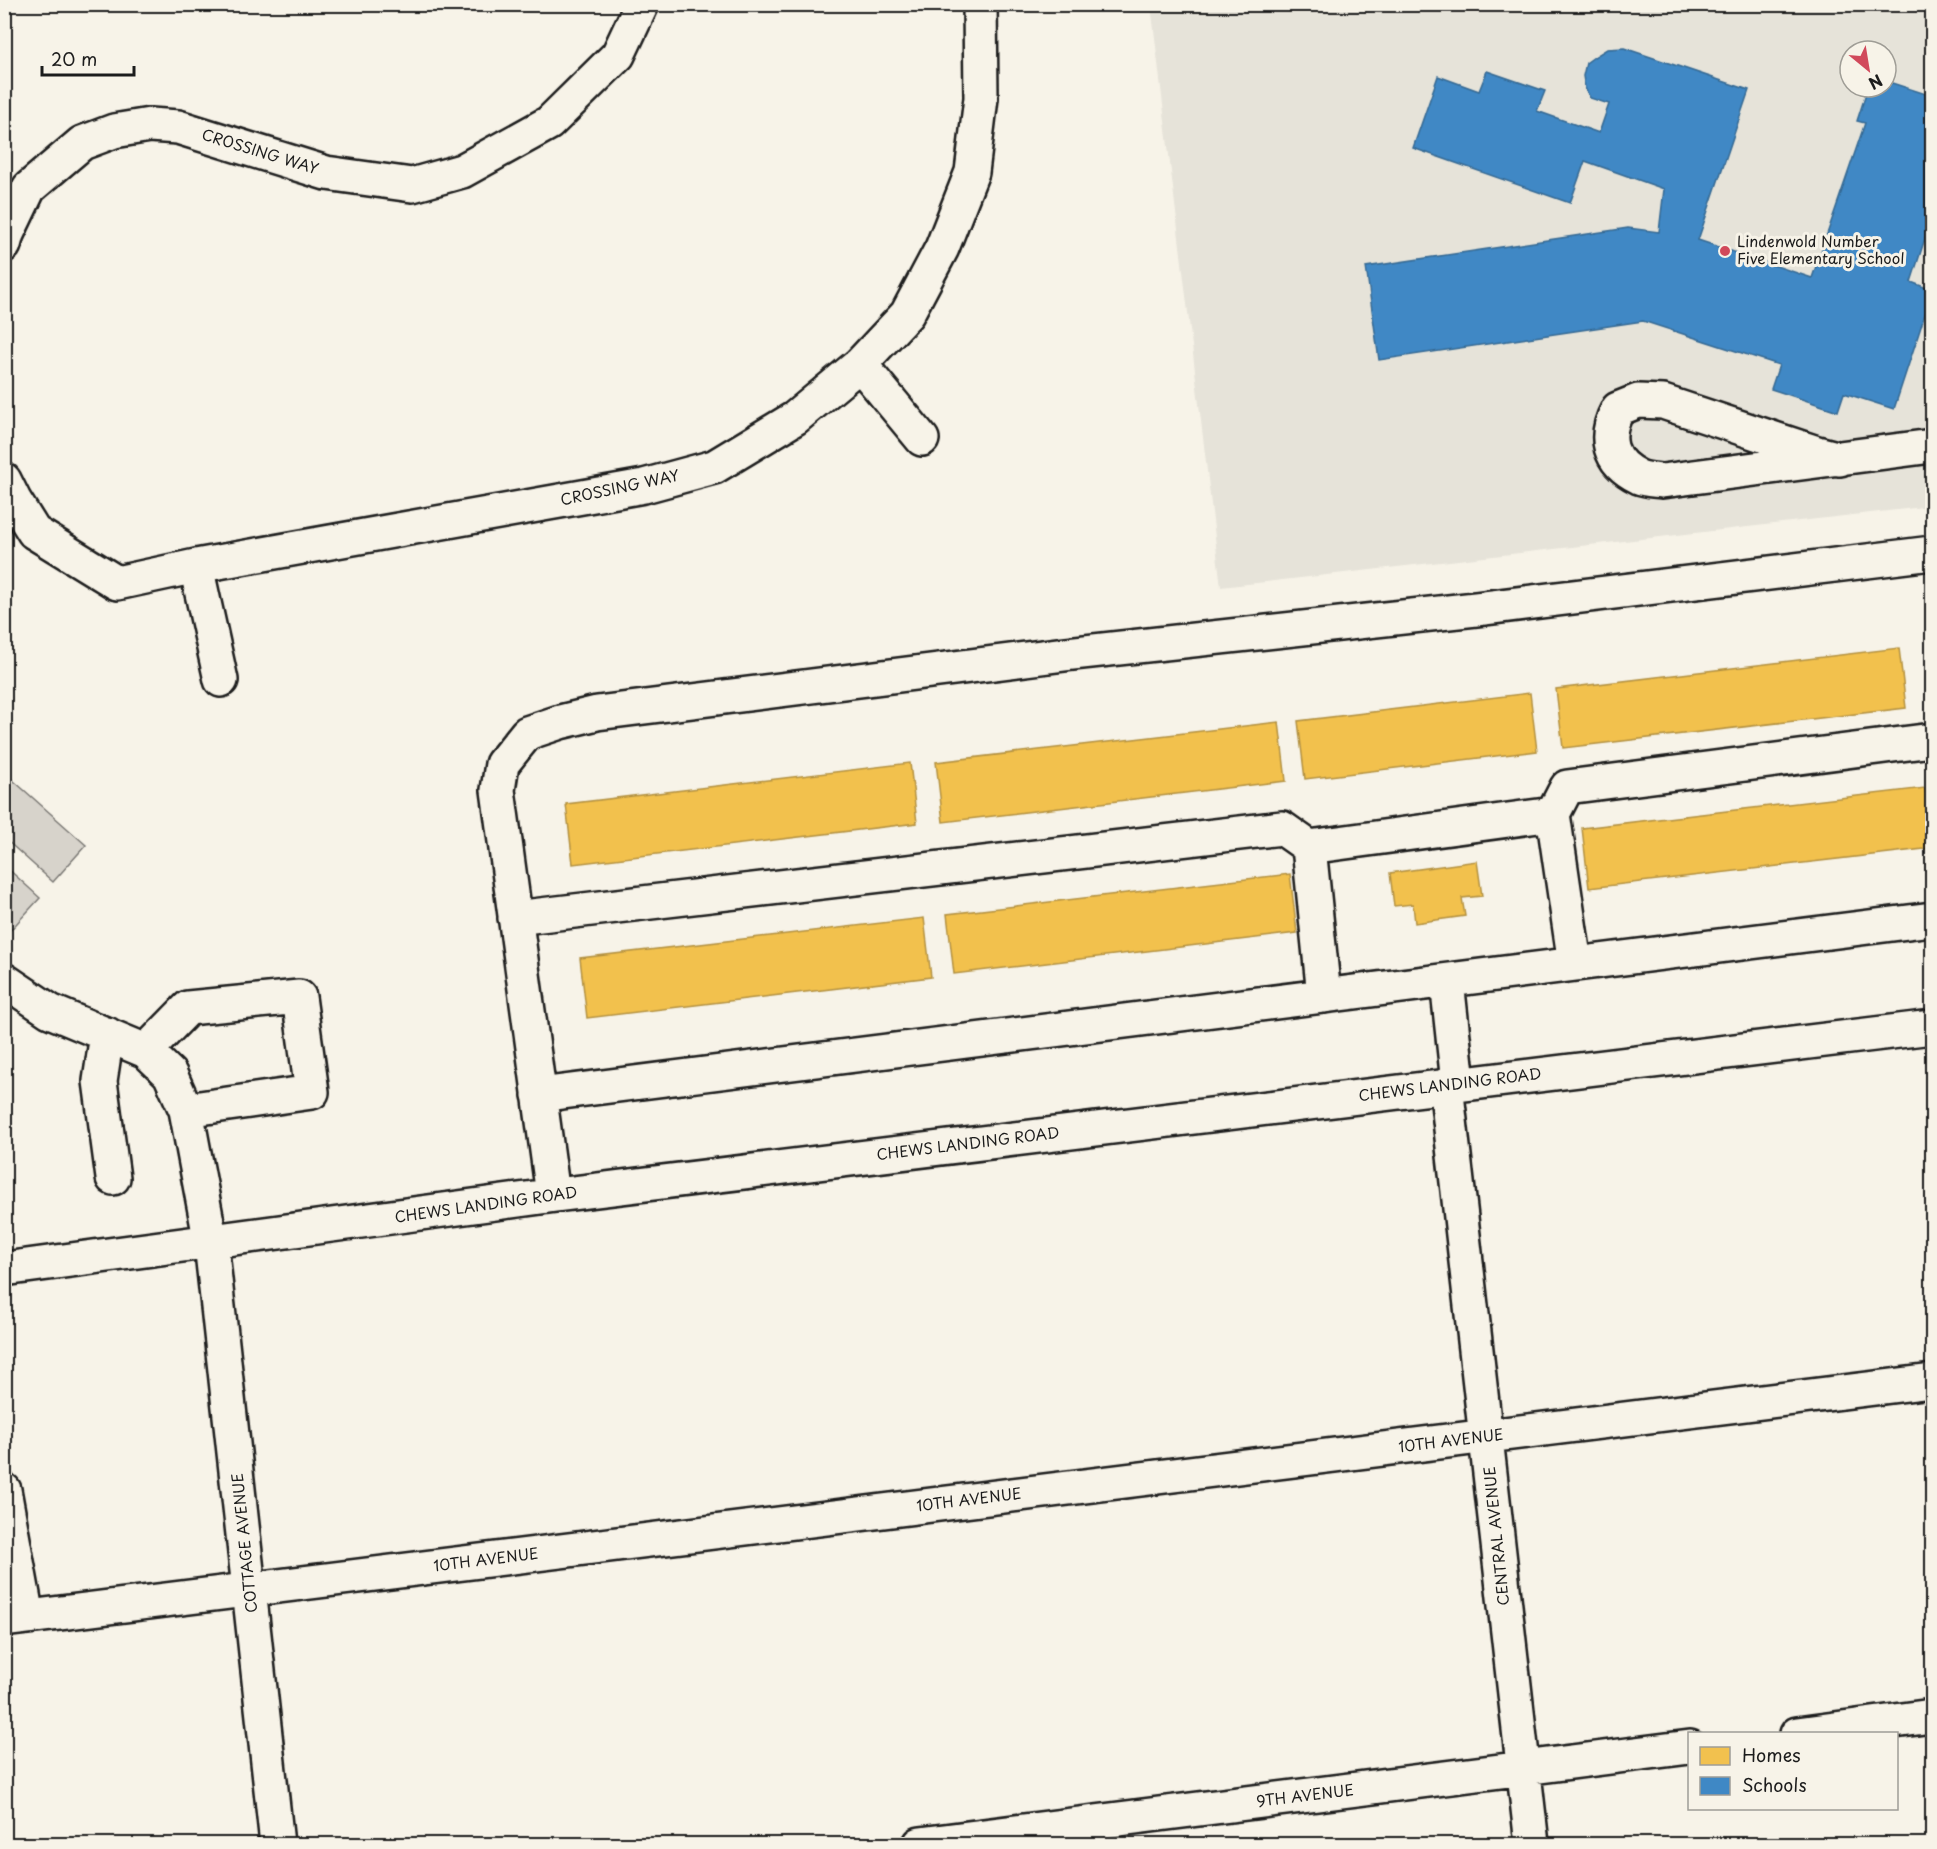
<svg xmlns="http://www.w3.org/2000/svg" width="1937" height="1849" viewBox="0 0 1937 1849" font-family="'Playpen Sans',sans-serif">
<rect width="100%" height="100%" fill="#f7f3e8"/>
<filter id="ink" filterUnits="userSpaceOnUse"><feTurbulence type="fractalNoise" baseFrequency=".0167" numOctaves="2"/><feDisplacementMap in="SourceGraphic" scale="12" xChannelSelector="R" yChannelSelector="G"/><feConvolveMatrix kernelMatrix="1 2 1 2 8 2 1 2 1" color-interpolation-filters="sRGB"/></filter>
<g filter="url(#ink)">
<path fill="#e6e3d9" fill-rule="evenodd" d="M1151 5H1932V506L1221 587ZM1850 51H1886V87H1850Z"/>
<path fill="#d7d3cb" stroke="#7a7874" stroke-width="1.5" d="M6 774 86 845 53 882 5 839Z
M5 866 40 898 6 935 4 933Z"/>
<path fill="#f2c14e" stroke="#b2903f" stroke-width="1.5" d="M1899 648 1906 708 1563 748 1556 689Z
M1530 693 1537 751 1305 779 1298 721Z
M1279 722 1286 781 943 822 936 762Z
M910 763 917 823 573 864 566 804Z
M1925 788 1932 848 1589 888 1582 828Z
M1477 861 1482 896 1462 898 1465 916 1415 923 1413 904 1394 906 1390 873Z
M1290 874 1297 933 954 974 947 914Z
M924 918 931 977 587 1018 580 958Z"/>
<path fill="#3f88c5" stroke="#346892" stroke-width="1.5" d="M1624 48 1749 90 1698 240 1812 278 1865 123 1857 121 1868 87H1886V81L1932 96V217L1911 282 1932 290V293L1894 409 1844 393 1838 411 1771 389 1779 365 1643 321 1379 360 1366 267 1628 228 1659 232 1664 189 1585 161 1570 203 1413 148 1438 76 1479 91 1487 71 1545 91 1537 111 1599 133 1609 104 1590 98 1585 88 1583 76 1586 63 1594 57 1607 49Z"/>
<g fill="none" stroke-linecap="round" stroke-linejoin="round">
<g stroke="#1c1c1c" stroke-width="38">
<path id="minor" d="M4 245 7 234 29 188 82 143 114 131 150 125 178 127 326 173 412 185 462 171 549 123 618 55 642 4
M860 364 922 439
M1840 459 1817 453 1663 402 1638 401 1618 409C1603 437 1608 462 1639 477 1646 480 1655 480 1662 481L1932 446
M4 480 14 500 34 532 117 583 196 566 644 486 714 467 795 418 860 364 907 314 942 248 972 172 981 98 980 4
M196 566 221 680
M1553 814 1567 787 1932 740
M515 918 1282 828 1309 847
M4 980 50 1011 146 1051 170 1074 186 1110 211 1243 277 1844
M1447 981 1458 1083
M1324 996 1309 847 1553 814 1575 964
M107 1034 100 1081 113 1178
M146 1051 188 1008 299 997 312 1092 186 1110
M1446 1085 1532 1844
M539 1095 1932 919
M553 1195 498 790 502 764 527 733 560 722 597 713 1065 654 1476 609 1932 553
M4 1269C189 1245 372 1219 556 1195 1015 1136 1474 1082 1932 1027
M4 1490 27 1617
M4 1620 1932 1381
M1797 1734 1932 1716
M920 1844 1690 1747"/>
</g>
<use href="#minor" stroke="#f7f3e8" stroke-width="33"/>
</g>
</g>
<circle fill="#d1495b" stroke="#f7f3e8" stroke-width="2" cx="1725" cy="251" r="6"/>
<g text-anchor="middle" stroke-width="6" stroke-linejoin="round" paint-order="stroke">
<g font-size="15" fill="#1c1c1c" stroke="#f7f3e8">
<text transform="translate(260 152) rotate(17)" y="5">CROSSING WAY</text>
<text transform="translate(620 488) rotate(-12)" y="5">CROSSING WAY</text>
<text transform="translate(1450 1085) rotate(-7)" y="5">CHEWS LANDING ROAD</text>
<text transform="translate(968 1144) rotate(-7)" y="5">CHEWS LANDING ROAD</text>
<text transform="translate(486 1205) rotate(-8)" y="5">CHEWS LANDING ROAD</text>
<text transform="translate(1451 1441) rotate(-7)" y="5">10TH AVENUE</text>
<text transform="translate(969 1500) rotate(-7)" y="5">10TH AVENUE</text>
<text transform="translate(1497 1536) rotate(-96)" y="5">CENTRAL AVENUE</text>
<text transform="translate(245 1543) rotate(-96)" y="5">COTTAGE AVENUE</text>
<text transform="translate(486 1560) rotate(-7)" y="5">10TH AVENUE</text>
<text transform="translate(1305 1796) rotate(-7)" y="5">9TH AVENUE</text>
</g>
<g font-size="15" fill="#1c1c1c" stroke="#f7f3e8" text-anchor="start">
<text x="1737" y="247">Lindenwold Number<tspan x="1737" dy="17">Five Elementary School</tspan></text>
</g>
</g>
<rect width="1937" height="1849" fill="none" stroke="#f7f3e8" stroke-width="24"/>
<rect x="12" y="12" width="1913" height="1825" fill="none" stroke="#1c1c1c" stroke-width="2" filter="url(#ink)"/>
<rect x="1688" y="1732" width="210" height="78" fill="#f7f3e8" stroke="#9f9d96" stroke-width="1.5"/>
<rect x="1700" y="1747" width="30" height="18" fill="#f2c14e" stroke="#9f9d96" stroke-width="1.5"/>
<text x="1742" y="1762" font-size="18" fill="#1c1c1c">Homes</text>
<rect x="1700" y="1777" width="30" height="18" fill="#3f88c5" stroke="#9f9d96" stroke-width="1.5"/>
<text x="1742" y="1792" font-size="18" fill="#1c1c1c">Schools</text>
<g transform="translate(1868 69) rotate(150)"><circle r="28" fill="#f7f3e8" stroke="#9f9d96" stroke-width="1.5"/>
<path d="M0-4.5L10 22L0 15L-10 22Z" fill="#d1495b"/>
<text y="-9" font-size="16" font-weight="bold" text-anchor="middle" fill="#1c1c1c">N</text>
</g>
<path d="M42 66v9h92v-9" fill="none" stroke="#1c1c1c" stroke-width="3"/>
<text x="51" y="66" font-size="18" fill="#1c1c1c" stroke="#f7f3e8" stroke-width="4.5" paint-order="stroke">20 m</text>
</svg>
